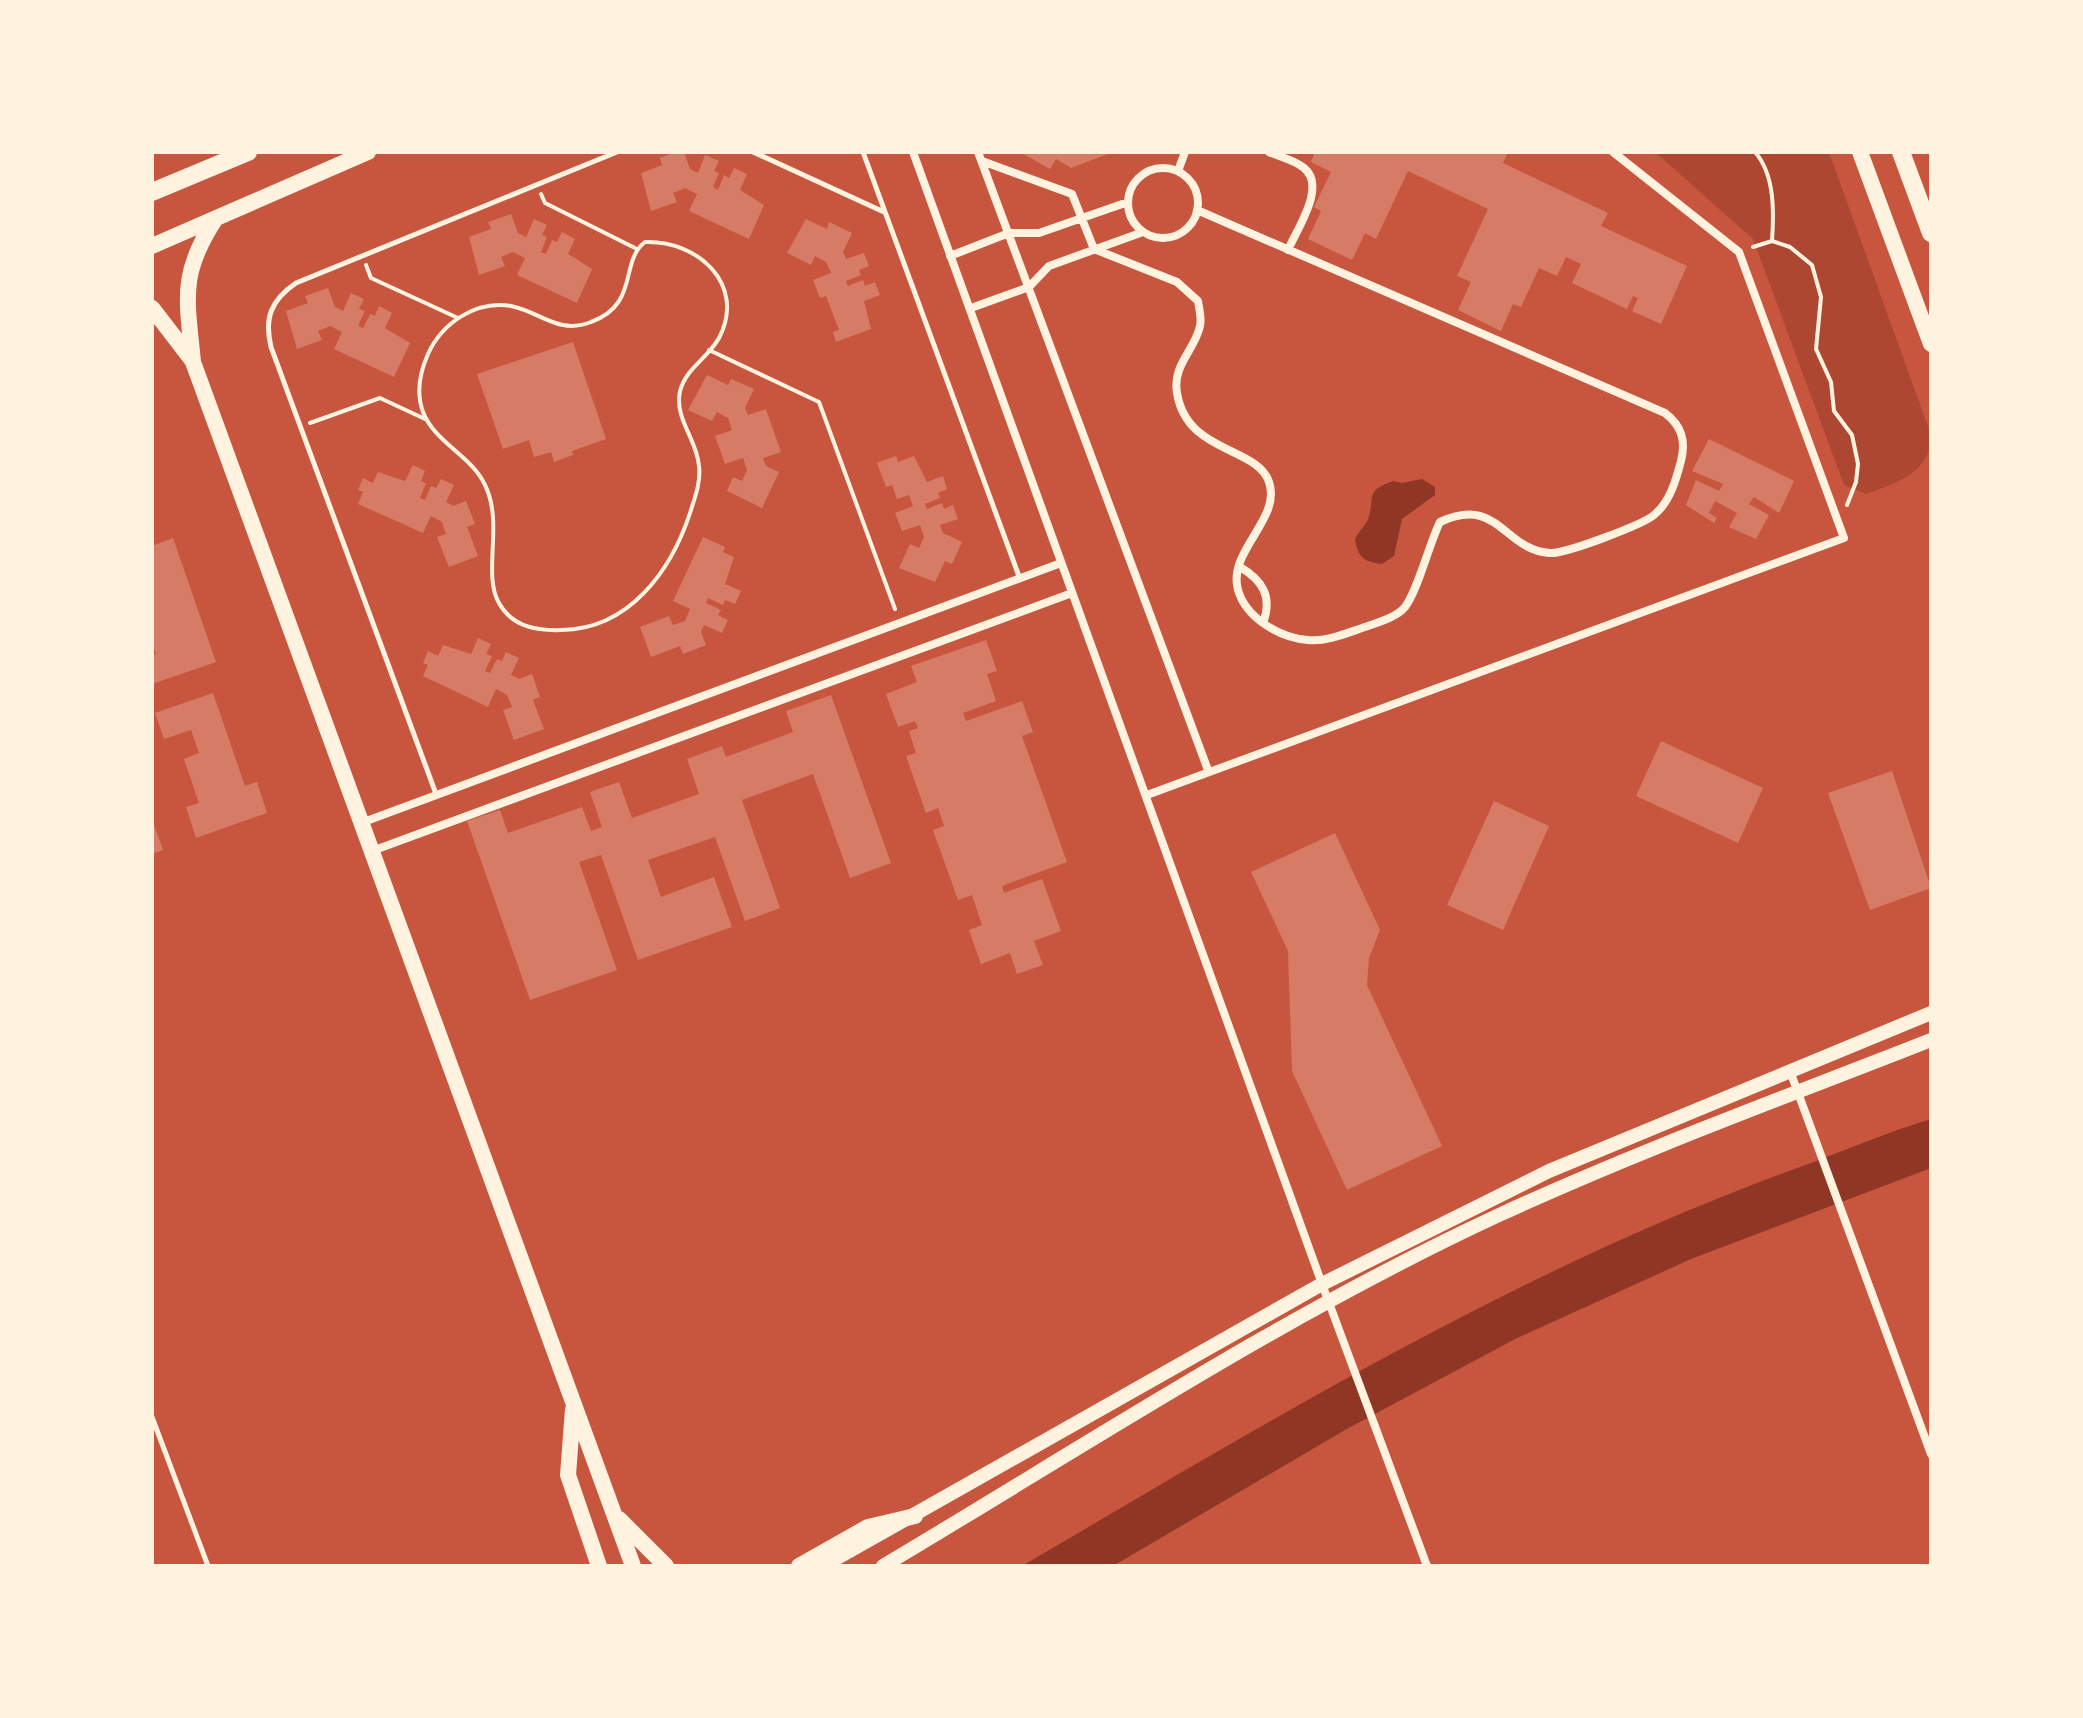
<svg xmlns="http://www.w3.org/2000/svg" width="2083" height="1718" viewBox="0 0 2083 1718" font-family="Overpass,sans-serif">
<rect width="100%" height="100%" fill="#c8553d"/>
<path fill="#ae4732" d="M1655 152H1829L1931 435C1931 473 1896 483 1866 494L1844 485 1753 239Z"/>
<path fill="#8f3625" d="M1422 479 1435 487V495L1402 519 1394 556 1382 564C1364 562 1358 557 1355 540 1358 530 1367 526 1369 516 1375 496 1365 491 1393 481L1402 483Z
M1931 1119V1168L1691 1259 1515 1339 1345 1430 1113 1566H1022C1278 1416 1519 1269 1800 1167 1844 1151 1887 1132 1931 1119Z"/>
<path fill="#d67c66" d="M676 152H684L690 169 698 173 705 155 719 161 714 171 719 173 713 187 718 190 724 175 729 178 734 168 747 174 740 190 764 205 749 239 689 211 697 194 685 188 673 193 677 202 651 211 641 173 662 165 660 158Z
M1020 152H1113L1071 168 1056 159 1050 169Z
M1315 152H1508L1503 163 1608 213 1601 226 1687 266 1661 324 1632 311 1638 298 1633 296 1627 309 1572 283 1581 264 1566 257 1557 276 1539 268 1521 307 1513 304 1501 331 1458 310 1471 282 1457 276 1488 209 1408 171 1376 239 1365 233 1352 260 1308 239 1321 211 1314 207 1331 172 1311 162Z
M511 214 518 233 526 237 534 219 547 225 542 235 547 237 541 252 546 254 552 240 557 242 562 232 575 239 568 254 592 269 577 303 517 275 525 258 513 252 501 257 505 266 479 275 469 237 491 229 488 222Z
M806 219 827 229 829 222 852 233 843 252 846 259 864 253 869 266 859 270 861 275 846 281 848 286 863 280 865 286 875 282 880 295 864 301 871 329 836 342 833 332 839 330 826 296 820 298 813 280 831 273 826 262 815 256 811 265 787 253Z
M328 288 335 307 343 311 351 293 364 299 359 309 365 311 358 326 363 328 370 314 375 316 379 306 392 313 385 328 410 343 394 377 334 349 342 332 330 326 318 331 322 340 297 349 286 311 308 303 305 296Z
M573 342 606 439 572 451 573 455 554 462 551 452 534 457 529 440 503 449 477 374Z
M707 375 728 385 731 379 754 389 745 408 748 415 766 409 781 452 763 458 766 466 779 472 762 508 727 491 733 477 742 481 747 470 743 458 725 464 715 436 732 430 728 418 717 412 712 421 688 410Z
M1709 439 1794 481 1779 513 1754 497 1749 504 1769 515 1756 539 1729 527 1737 513 1715 501 1709 513 1717 518 1714 523 1686 505 1696 480 1719 491 1723 484 1692 471Z
M896 456 898 462 914 456 927 482 943 476 947 489 938 493 940 498 925 504 927 509 942 503 944 509 953 505 958 519 940 525 943 533 962 542 952 564 945 561 935 582 899 568 910 544 919 548 924 537 920 525 902 531 895 513 913 506 909 495 897 499 892 485 886 487 877 463Z
M413 465 425 471 421 481 426 483 420 498 425 500 431 486 436 488 441 479 454 485 446 502 453 506 466 501 475 524 467 527 478 556 449 567 437 537 446 534 442 522 431 516 423 533 358 504 363 492 358 490 363 478 373 483 378 472 405 481Z
M703 537 725 547 723 552 734 557 725 584 741 591 735 604 725 600 723 605 708 598 706 603 721 610 718 615 728 620 722 633 704 625 701 632 706 645 683 654 680 646 651 657 640 627 669 616 673 625 685 621 690 609 673 601Z
M173 538 216 662 152 684V655L156 654 152 644V546Z
M478 638 491 644 486 654 492 656 485 671 490 673 497 659 502 661 506 652 519 658 511 675 519 679 532 674 540 697 533 700 544 729 514 740 503 710 512 707 507 695 496 689 488 707 423 676 428 665 423 663 428 651 438 656 443 645 471 654Z
M986 640 997 671 987 674 996 701 963 713 966 721 1022 701 1033 732 1022 736 1067 862 1002 886 1004 893 1042 879 1061 931 1034 941 1043 965 1017 974 1010 953 981 964 969 930 982 925 972 895 958 900 933 830 944 826 938 808 926 813 906 756 916 753 909 731 918 728 915 721 898 727 886 694 917 682 911 666Z
M213 693 245 786 257 782 267 813 196 838 186 807 199 803 184 759 199 753 191 730 164 739 155 713Z
M831 695 891 863 850 878 813 774 742 800 780 908 745 921 715 837 648 860 661 897 714 877 732 927 638 960 601 855 579 862 617 970 530 1000 467 821 500 810 508 833 582 807 591 831 602 827 590 792 619 782 632 818 699 794 687 759 722 746 726 757 793 732 786 711Z
M1661 741 1763 788 1738 843 1636 796Z
M1892 771 1931 888 1870 910 1828 793Z
M1494 801 1549 826 1503 930 1447 905Z
M152 819 163 850 152 854Z
M1335 833 1380 930 1369 958 1367 985 1442 1146 1347 1190 1292 1071 1288 951 1251 872Z"/>
<g fill="none" stroke-linecap="round" stroke-linejoin="round">
<path stroke="#fff3e0" stroke-width="4" d="M1755 152C1775 175 1774 212 1772 241
M541 194 545 203 635 248
M645 242C697 240 747 284 719 338 708 358 686 368 680 391 674 419 697 439 699 466 701 482 695 497 690 513 671 571 629 629 562 630 537 631 512 627 499 603 482 574 504 523 485 485 471 455 435 443 423 412 416 393 420 372 428 354 442 323 476 300 511 306 541 312 558 335 591 322 640 304 619 262 645 242Z
M1753 247 1772 241 1790 247 1812 265 1821 297 1816 349 1831 382 1834 411 1852 435 1858 464 1856 482 1847 505
M366 265 371 278 458 318
M709 350 819 402 895 609
M310 423 380 398 425 419"/>
<path stroke="#fff3e0" stroke-width="5" d="M753 152 884 212
M863 152 1020 579
M436 794 271 347C264 318 271 300 296 283L617 152
M152 1417 208 1566"/>
<path stroke="#fff3e0" stroke-width="8" d="M913 152 1322 1284 1427 1566
M978 152 1208 770
M1269 152C1280 157 1295 160 1304 168 1327 186 1297 229 1288 250
M982 161 1072 194 1094 249 1177 282 1198 301C1199 308 1202 319 1200 326 1195 350 1172 365 1177 393 1187 454 1257 446 1269 482 1282 519 1227 551 1238 590 1246 618 1280 638 1308 640 1328 642 1349 632 1368 626 1379 622 1397 617 1405 607 1418 590 1429 544 1440 522 1499 495 1503 550 1550 553 1565 554 1642 525 1654 515 1670 502 1676 480 1681 461 1686 441 1682 426 1665 413L1197 210
M1128 203a35 35 0 1 1 70 0a35 35 0 1 1-70 0Z
M1178 171 1185 152
M950 256 1009 233H1039L1128 202
M971 308 1029 287 1049 266 1143 232
M1240 567C1262 580 1273 596 1263 623
M1147 795 1844 538 1739 252 1613 152
M361 823 1061 563
M372 851 1072 593
M1790 1071 1931 1454"/>
<path stroke="#fff3e0" stroke-width="14" d="M823 1566 1322 1284 1549 1171 1931 1013
M883 1566C1085 1446 1285 1314 1499 1215 1640 1150 1786 1097 1931 1040"/>
<path stroke="#fff3e0" stroke-width="16" d="M1860 152 1931 344
M216 218C179 274 187 299 193 362L633 1566
M152 246 368 152
M152 308 192 360
M573 1409 568 1475 599 1566
M619 1519 666 1566
M799 1566 868 1527 915 1516"/>
<path stroke="#fff3e0" stroke-width="18" d="M1901 152 1931 233
M152 192 248 152"/>
</g>
<rect width="2083" height="1718" fill="none" stroke="#fff3e0" stroke-width="308"/>
</svg>
